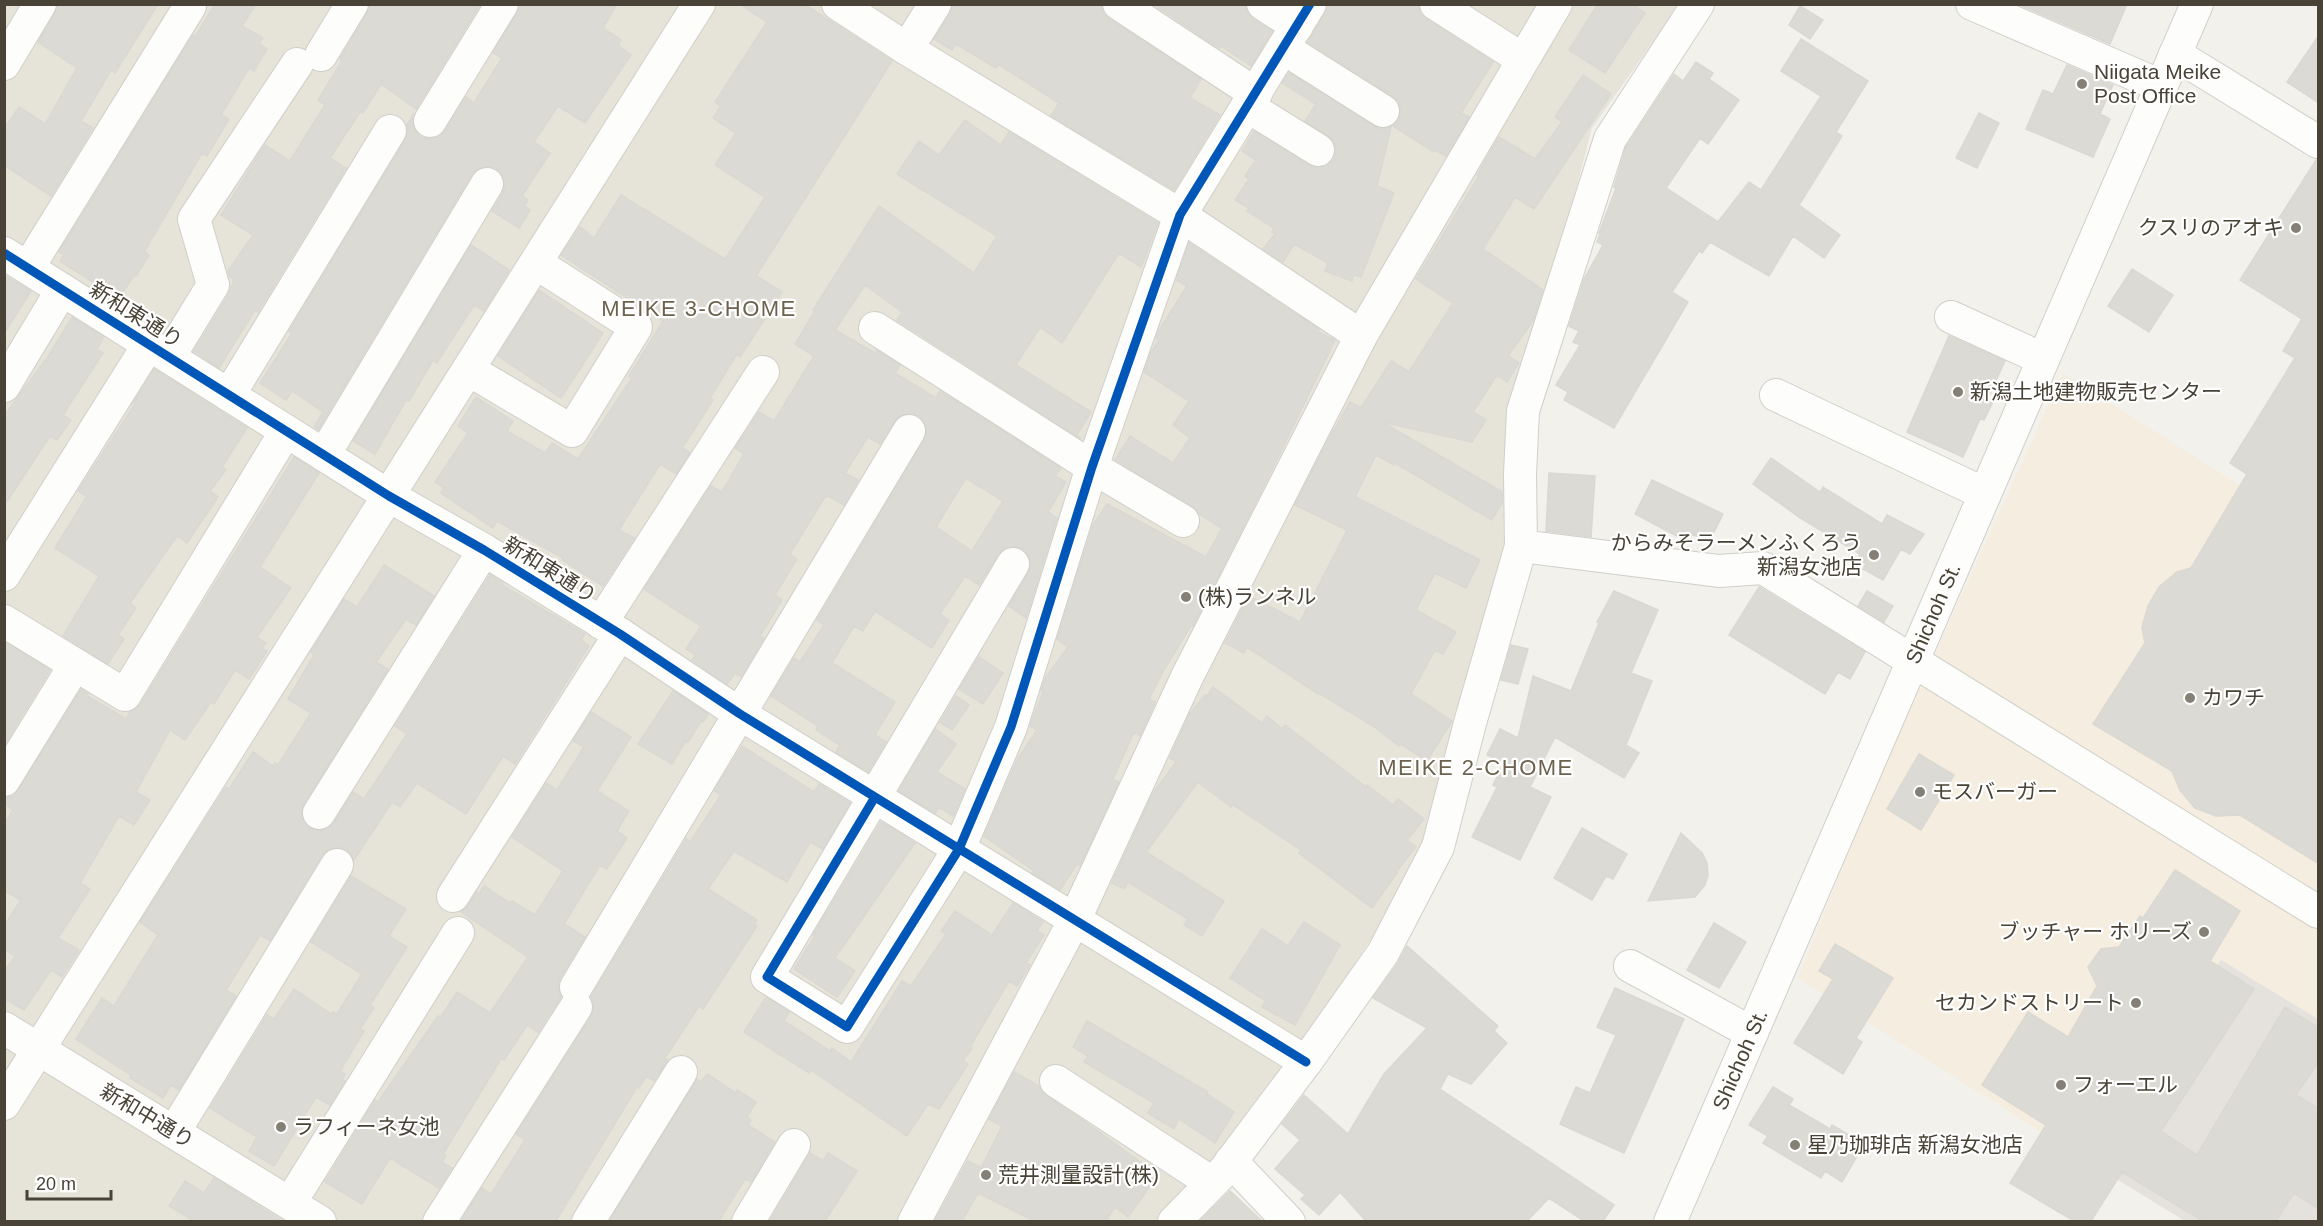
<svg xmlns="http://www.w3.org/2000/svg" width="2323" height="1226" viewBox="0 0 2323 1226" font-family="Arial,'Noto Sans JP',sans-serif">
<rect width="100%" height="100%" fill="#f2f1ec"/>
<path fill="#e6e3d9" d="M5 5H1679L1592 128 1514 426 1513 536 1427 852 1267 1100 1157 1221 5 1222Z"/>
<path fill="#f5eddf" d="M2063 373 2318 535V1019L2221 960 2090 1163 1798 978 1880 775Z"/>
<path fill="#e5e1dc" d="M2221 960 2318 1019V1221H2185L2090 1163Z"/>
<path fill="#dcdad4" stroke="#dad8d2" stroke-width="1.5" fill-rule="evenodd" d="M58 4H158L115 73 111 70 81 121 93 128 51 196 4 165V129L19 107 45 124 77 68 38 42 55 13Z
M215 4H256L242 26 263 38 259 44 267 49 254 71 249 68 221 115 229 119 207 156 202 153 144 252 149 255 136 276 134 275 116 303 91 287 93 282 60 261 64 255 59 252 193 35 195 37Z
M370 4 480 5 416 109 381 84 363 113 360 112 330 158 346 168 258 312 255 310 219 368 194 351 229 294 234 279 229 276 228 271 253 235 221 215 265 145 290 161 325 105 318 100 342 61 340 59 367 13Z
M520 4H617L603 28 621 40 618 45 631 55 585 123 558 106 534 142 550 153 522 196 528 200 524 206 530 210 519 228 492 211 503 193 505 184 502 175 496 168 487 166 478 169 472 174 318 430 314 427 323 412 292 391 286 400 260 383 292 333 289 331 405 140 408 132 407 125 414 113 412 121 415 130 421 137 430 139 438 137 445 131 466 97 474 103 502 58 493 53 517 13Z
M740 4H804L892 61 756 276 782 292 740 357 737 354 710 398 713 400 682 448 690 453 676 474 660 464 619 530 634 538 603 586 562 560 563 558 497 521 493 528 441 493 444 488 435 482 468 433 458 426 476 397 513 421 507 431 545 453 552 443 578 459 632 378 629 376 663 321 561 255 580 227 594 238 621 195 725 259 735 244 765 197 715 165 736 133 713 118 721 106 715 102 767 22Z
M953 4H1101L1103 13 1109 19 1201 79 1190 98 1220 115 1174 190 1051 116 1059 103 998 64 996 68 956 44 952 50 934 39 950 14Z
M1153 4H1245L1247 13 1253 19 1272 31 1251 66 1221 46 1219 48Z
M1328 4H1418L1420 13 1426 19 1493 62 1461 113 1469 117 1446 156 1435 150 1434 152 1393 126 1398 120 1401 111 1399 102 1393 96 1308 42 1325 13Z
M1598 4H1632L1645 13 1605 73 1569 50Z
M2018 4H2127L2110 44Z
M1800 6 1823 20 1810 39 1789 25Z
M2319 35V103L2287 82Z
M1801 39 1868 81 1836 132 1842 136 1799 205 1840 235 1824 258 1793 236 1769 276 1710 242 1702 253 1699 251 1672 292 1688 302 1614 428 1564 400 1568 392 1556 385 1580 345 1573 342 1579 331 1569 326 1584 279 1603 245 1597 242 1600 234 1599 233 1616 188 1614 187 1626 147 1674 74 1683 81 1696 62 1713 73 1709 79 1739 100 1708 144 1700 138 1666 188 1718 222 1749 182 1761 190 1821 96 1781 71Z
M2067 65 2113 85 2100 114 2110 119 2093 157 2026 129 2043 90 2053 94Z
M1289 73 1373 126 1382 129 1391 127 1377 186 1394 193 1361 277 1354 275 1352 281 1325 271 1328 263 1294 244 1283 262 1263 249 1275 234 1272 232 1274 228 1247 211 1249 208 1235 200 1249 179 1245 176 1256 160 1242 151 1254 131 1309 166 1318 168 1326 166 1334 159 1336 150 1334 141 1327 135 1305 121 1316 104 1282 83Z
M1583 75 1611 94 1534 209 1515 197 1483 249 1543 290 1533 321 1508 356 1519 363 1507 382 1497 375 1473 412 1486 420 1472 442 1382 422 1502 492V503L1492 520 1395 463 1394 465 1376 455 1355 497 1480 560 1466 588 1435 573 1416 610 1456 632 1443 654 1435 650 1411 694 1452 721 1427 761 1401 744 1399 746 1373 726 1319 693 1318 694 1247 647 1244 653 1225 643 1249 596 1300 622 1347 530 1295 505 1326 444 1350 402 1361 408 1391 361 1409 372 1453 303 1416 279 1479 176 1477 175 1499 137 1535 159 1562 122 1555 117Z
M1979 113 1999 123 1977 168 1956 158Z
M965 120 1001 145 1009 132 1158 223 1141 267 1119 253 1062 343 1040 327 1016 365 1091 412 1077 435 1081 439 897 320 902 312 865 285 835 330 875 353 877 350 900 365 895 373 936 398 940 391 1061 468 1055 476 1066 482 1048 512 1057 518 1026 618 1009 606 1028 573 1031 564 1028 555 1023 549 1013 546 1004 549 998 554 979 585 965 576 940 614 949 620 932 648 875 611 863 631 854 626 832 663 895 702 875 735 886 742 868 772 836 752 840 745 816 730 818 726 771 696 794 658 800 662 824 625 817 620 924 440 927 431 925 423 919 416 910 413 900 416 894 422 880 444 868 437 845 473 858 480 844 505 826 495 790 554 797 559 775 595 782 600 760 636 764 638 741 677 735 673 727 684 692 660 696 655 686 649 701 626 644 589 711 486 722 492 744 454 735 448 759 412 774 421 814 356 795 344 815 311 813 310 879 206 974 273 997 236 897 174 919 141 939 155ZM966 478 1003 501 972 551 936 527Z
M2316 160H2319V864L2240 815 2216 816 2195 808 2180 790 2172 771 2093 724 2145 643 2142 627 2148 606 2159 587 2177 572 2191 568 2247 474 2230 463 2295 358 2283 351 2302 319 2240 280Z
M1189 243 1319 329 1318 332 1335 340 1263 488 1193 626H1191L1165 668 1149 699 1155 702 1140 736 1134 732 1113 779 1119 782 1080 866 1077 864 1060 890 1032 873 1034 871 984 836 1017 760 1037 730 1030 726 1043 692 1041 690 1046 677 1068 647 1057 639 1093 525 1107 504 1206 557 1222 528 1199 514 1192 506 1115 460 1130 436 1173 463 1190 438 1173 425 1189 401 1144 372 1151 352 1159 340 1156 338 1158 332 1187 286 1176 280Z
M471 245 509 270 484 311 474 305 437 363 433 360 409 401 406 400 375 454 353 441Z
M2132 269 2173 295 2149 332 2108 306Z
M4 275 31 291 4 334Z
M539 290 603 333 561 398 498 356Z
M72 317 104 337 97 349 103 353 63 415 71 420 57 440 50 436 4 506V416L49 355Z
M1949 336 2005 361 1988 398 1994 400 1984 420 1980 419 1963 457 1907 432Z
M154 369 247 428 222 467 226 470 210 491 218 497 187 543 177 536 130 603 136 608 118 635 124 639 108 664 63 636 99 576 55 548 87 496 78 491 135 404 133 403Z
M294 457 319 473 260 567 291 588 257 637 266 643 262 648 267 651 249 679 235 670 214 704 211 702 185 740 170 730 136 792 150 800 134 825 119 816 80 883 90 889 58 938 79 950 62 977 51 970 24 1010 4 998V972L15 956 4 949V926L21 900 4 890V824L13 810 4 804V798L13 796 19 789 81 689 88 694 87 696 126 719 130 712 140 705Z
M1771 458 1820 492 1823 487 1882 524 1887 515 1924 534 1910 554 1901 549 1883 580 1863 569 1866 564 1858 558 1860 554 1799 517 1753 484Z
M1549 473 1595 476 1591 537 1546 531Z
M1652 480 1723 514 1709 542 1692 534 1688 542 1635 514Z
M384 565 434 596 416 625 406 619 376 662 388 669 304 804 301 813 303 821 310 828 319 831 328 829 334 823 353 792 364 799 407 734 395 726 490 575 503 583 502 585 585 634 581 640 589 646 515 764 503 756 466 814 417 783 400 807 392 802 354 860 347 850 338 847 329 849 322 855 270 941 260 935 226 990 236 996 179 1090 171 1085 163 1098 130 1078 131 1075 76 1039 102 998 114 1006 158 935 140 922 226 787 229 789 253 752 273 766 275 763 278 765 311 713 288 699 314 655 311 652 344 599 357 607Z
M1759 587 1865 652 1850 679 1838 672 1825 694 1729 635Z
M1614 591 1658 610 1631 673 1652 681 1626 745 1639 753 1624 778 1555 737 1530 787 1551 797 1520 860 1472 837 1497 787 1493 785 1504 763 1487 755 1500 729 1518 738 1533 676 1571 691 1599 623 1597 622Z
M1867 591 1893 606 1884 622 1858 606Z
M4 642 50 670 4 745Z
M1511 645 1528 649 1518 684 1501 680Z
M979 657 1003 673 983 704 959 689Z
M1213 687 1262 723 1267 716 1282 729 1285 725 1366 787 1367 785 1393 805 1398 799 1424 819 1407 840 1416 847 1396 872 1397 873 1372 908 1299 853 1301 850 1232 804 1231 807 1198 782 1146 852 1224 901 1202 936 1184 925 1188 919 1128 882 1124 889 1112 883 1152 795 1176 762 1170 758 1189 715 1205 695 1207 696Z
M673 691 708 714 704 721 702 720 688 742 686 741 672 764 638 744Z
M956 696 969 705 952 730 940 722Z
M591 712 631 737 597 791 629 811 617 831 627 838 607 869 600 865 564 924 585 937 560 978 558 987 561 997 538 1032 527 1025 504 1060 501 1059 443 1154 446 1156 442 1162 452 1168 439 1188 390 1158 362 1204 325 1182 375 1100 378 1102 438 1016 441 1017 457 992 490 1013 528 957 461 912 468 906 477 892 479 894 484 886 510 903 512 901 535 915 563 871 512 837 546 783 557 790 584 747 573 741Z
M935 729 956 744 937 772 965 789 953 816 939 807 935 813 899 791Z
M742 746 814 792 819 784 850 803 823 849 810 842 787 882 734 851 708 889 757 920 754 924 757 926 703 1009 699 1006 665 1058 668 1060 654 1081 646 1076 639 1088 637 1087 556 1221H461L482 1188 491 1194 525 1140 516 1134 591 1017 594 1007 591 997 686 839 690 842 721 795 714 791Z
M1919 754 1954 775 1921 830 1887 809Z
M881 822 915 843 835 958 855 971 837 997 794 969 815 936 813 935Z
M1582 828 1627 854 1613 879 1606 876 1592 900 1554 878Z
M1681 833 1702 853 1707 863 1708 875 1705 885 1695 897 1648 901Z
M2175 870 2240 911 2210 961 2254 989 2161 1131 2197 1155 2285 1007 2319 1028V1061L2296 1095 2319 1109V1209L2294 1193 2276 1221H2203L2122 1172 2091 1221H2074L2010 1183 2046 1125 1982 1085 2028 1012 2068 1037 2097 986 2088 967 2101 949 2119 947 2140 916 2143 918Z
M351 876 406 909 389 936 407 947 370 1005 374 1008 360 1029 364 1031 340 1071 345 1074 342 1080 345 1081 330 1105 316 1097 274 1166 249 1151 257 1137 210 1108 267 1015 274 1019 294 989 331 1014 333 1012 337 1014 362 974 311 942Z
M1013 903 1043 922 1037 931 1044 935 1026 963 1030 965 1017 986 1009 981 970 1047 972 1048 963 1061 968 1064 939 1109 928 1104 907 1136 811 1070 809 1073 744 1032 766 997 789 1012 784 1021 830 1051 832 1048 851 1062 902 981 911 986 946 934 941 931 955 911 992 935Z
M1304 922 1340 945 1295 1025 1262 1007 1266 1001 1230 978 1262 929 1288 946Z
M1714 923 1746 942 1719 988 1687 970Z
M1835 944 1893 978 1856 1038 1862 1042 1843 1074 1794 1043 1833 979 1819 971Z
M1407 946 1498 1026 1494 1031 1507 1043 1471 1084 1448 1074 1440 1089 1614 1205 1603 1221H1584L1549 1198 1527 1221H1366L1340 1192 1319 1215 1301 1199 1305 1195 1275 1169 1300 1140 1282 1124 1304 1095 1348 1134 1384 1074 1427 1028 1373 998 1398 963Z
M1615 988 1684 1019 1624 1153 1560 1124 1576 1087 1590 1093 1616 1035 1597 1027Z
M1087 1021 1208 1092 1207 1094 1234 1112 1215 1143 1179 1119 1174 1129 1148 1113 1154 1103 1084 1062 1088 1056 1073 1047Z
M1014 1072 1039 1086 1046 1096 1084 1121 1158 1175 1128 1217 1115 1207 1106 1221H1034L978 1193 962 1221H935L968 1161 981 1168 1002 1126 989 1119Z
M707 1074 736 1093 737 1090 756 1102 747 1117 751 1120 748 1125 775 1142 751 1182 745 1179 719 1221H609L697 1079 701 1082Z
M1773 1087 1793 1099 1789 1105 1830 1129 1832 1125 1851 1136 1846 1143 1860 1151 1842 1182 1825 1171 1821 1178 1763 1143 1768 1136 1749 1125Z
M810 1153 823 1161 828 1153 857 1171 825 1221H770Z
M214 1178 219 1181 282 1221H194L169 1206 185 1181 204 1193Z
M1230 1191 1262 1221H1200Z"/>
<g fill="none" stroke-linecap="round" stroke-linejoin="round">
<g stroke="#d0cfc9" stroke-width="34">
<g id="minor">
<path d="M838 4 907 49 1180 215 1361 336"/>
<path d="M1119 4 1256 94"/>
<path d="M1263 4 1297 26"/>
<path d="M1436 4 1522 59"/>
<path d="M1972 4 2161 86"/>
<path d="M1283 48 1383 111"/>
<path d="M907 49 935 4"/>
<path d="M2175 54 2318 142"/>
<path d="M321 55 352 4"/>
<path d="M4 64 40 4"/>
<path d="M1247 106 1318 150"/>
<path d="M430 121 502 4"/>
<path d="M4 253 389 496 484 550 620 634 740 714 1306 1062"/>
<path d="M28 268 190 6"/>
<path d="M1951 317 2043 359"/>
<path d="M875 328 1092 467 1183 521"/>
<path d="M169 357 213 285 194 219 297 64"/>
<path d="M469 370 572 431 636 327 536 263"/>
<path d="M4 386 62 290"/>
<path d="M229 395 390 131"/>
<path d="M1776 395 1985 494"/>
<path d="M324 455 487 184"/>
<path d="M1521 546 1719 571 1763 568 2318 912"/>
<path d="M1013 564 767 977 847 1027 959 849 1011 727 1092 467 1180 215 1310 4"/>
<path d="M4 575 149 344"/>
<path d="M4 621 125 695 286 431"/>
<path d="M601 623 763 372"/>
<path d="M4 780 75 665"/>
<path d="M319 813 484 550"/>
<path d="M453 896 620 634"/>
<path d="M1630 966 1752 1033"/>
<path d="M576 987 909 431"/>
<path d="M4 1028 320 1222"/>
<path d="M1056 1081 1212 1183"/>
<path d="M4 1104 699 4"/>
<path d="M174 1132 337 865"/>
<path d="M1231 1161 1289 1222"/>
<path d="M290 1203 458 933"/>
<path d="M439 1222 576 1007"/>
<path d="M588 1222 681 1072"/>
<path d="M748 1222 794 1145"/>
<path d="M914 1222 1074 921 1187 677 1361 336 1556 4"/>
<path d="M1174 1222 1224 1171 1306 1062 1383 953 1438 847 1470 723 1521 546 1520 474 1523 411 1610 139 1698 4"/>
<path id="s1" d="M1670 1222 2197 4"/>
</g>
</g>
<use href="#minor" stroke="#fdfdfc" stroke-width="32"/>
<g stroke="#fff" stroke-width="13">
<path id="cycleway" d="M4 253 389 496 484 550 620 634 740 714 1306 1062
M875 797 767 977 847 1027 959 849 1011 727 1092 467 1180 215 1310 4"/>
</g>
<use href="#cycleway" stroke="#0057b8" stroke-width="9"/>
</g>
<g fill="#848076" stroke="#fff" stroke-width="2">
<circle cx="2082" cy="84" r="6"/>
<circle cx="2296" cy="228" r="6"/>
<circle cx="1958" cy="392" r="6"/>
<circle cx="1874" cy="555" r="6"/>
<circle cx="1186" cy="597" r="6"/>
<circle cx="2190" cy="698" r="6"/>
<circle cx="1920" cy="792" r="6"/>
<circle cx="2204" cy="932" r="6"/>
<circle cx="2136" cy="1003" r="6"/>
<circle cx="2061" cy="1085" r="6"/>
<circle cx="281" cy="1127" r="6"/>
<circle cx="1795" cy="1145" r="6"/>
<circle cx="986" cy="1175" r="6"/>
</g>
<g text-anchor="middle" stroke-width="4.5" stroke-linejoin="round" paint-order="stroke">
<g font-size="21" fill="#494337" stroke="#fff" text-anchor="start">
<text x="2094" y="79">Niigata Meike<tspan x="2094" dy="24">Post Office</tspan></text>
<text x="2284" y="235" text-anchor="end">クスリのアオキ</text>
<text x="1970" y="399">新潟土地建物販売センター</text>
<text x="1862" y="550" text-anchor="end">からみそラーメンふくろう<tspan x="1862" dy="24">新潟女池店</tspan></text>
<text x="1198" y="604">(株)ランネル</text>
<text x="2202" y="705">カワチ</text>
<text x="1932" y="799">モスバーガー</text>
<text x="2192" y="939" text-anchor="end">ブッチャー ホリーズ</text>
<text x="2124" y="1010" text-anchor="end">セカンドストリート</text>
<text x="2073" y="1092">フォーエル</text>
<text x="293" y="1134">ラフィーネ女池</text>
<text x="1807" y="1152">星乃珈琲店 新潟女池店</text>
<text x="998" y="1182">荒井測量設計(株)</text>
</g>
<g font-size="21" fill="#494337" stroke="#fff">
<text transform="translate(136 315) rotate(32)" y="7">新和東通り</text>
<text transform="translate(550 570) rotate(32)" y="7">新和東通り</text>
<text dy="7" stroke="none"><textPath href="#s1" startOffset="663">Shichoh St.</textPath></text>
<text dy="7" stroke="none"><textPath href="#s1" startOffset="177">Shichoh St.</textPath></text>
<text transform="translate(147 1116) rotate(31)" y="7">新和中通り</text>
</g>
<g font-size="22" letter-spacing="1.5" fill="#6d624e" stroke="#fff">
<text x="699" y="316">MEIKE 3-CHOME</text>
<text x="1476" y="775">MEIKE 2-CHOME</text>
</g>
</g>
<rect width="2323" height="1226" fill="none" stroke="#494337" stroke-width="12"/>
<path d="M27 1190v9h84v-9" fill="none" stroke="#494337" stroke-width="3"/>
<text x="36" y="1190" font-size="18" fill="#494337" stroke="#ffffff" stroke-width="4.5" paint-order="stroke">20 m</text>
</svg>
